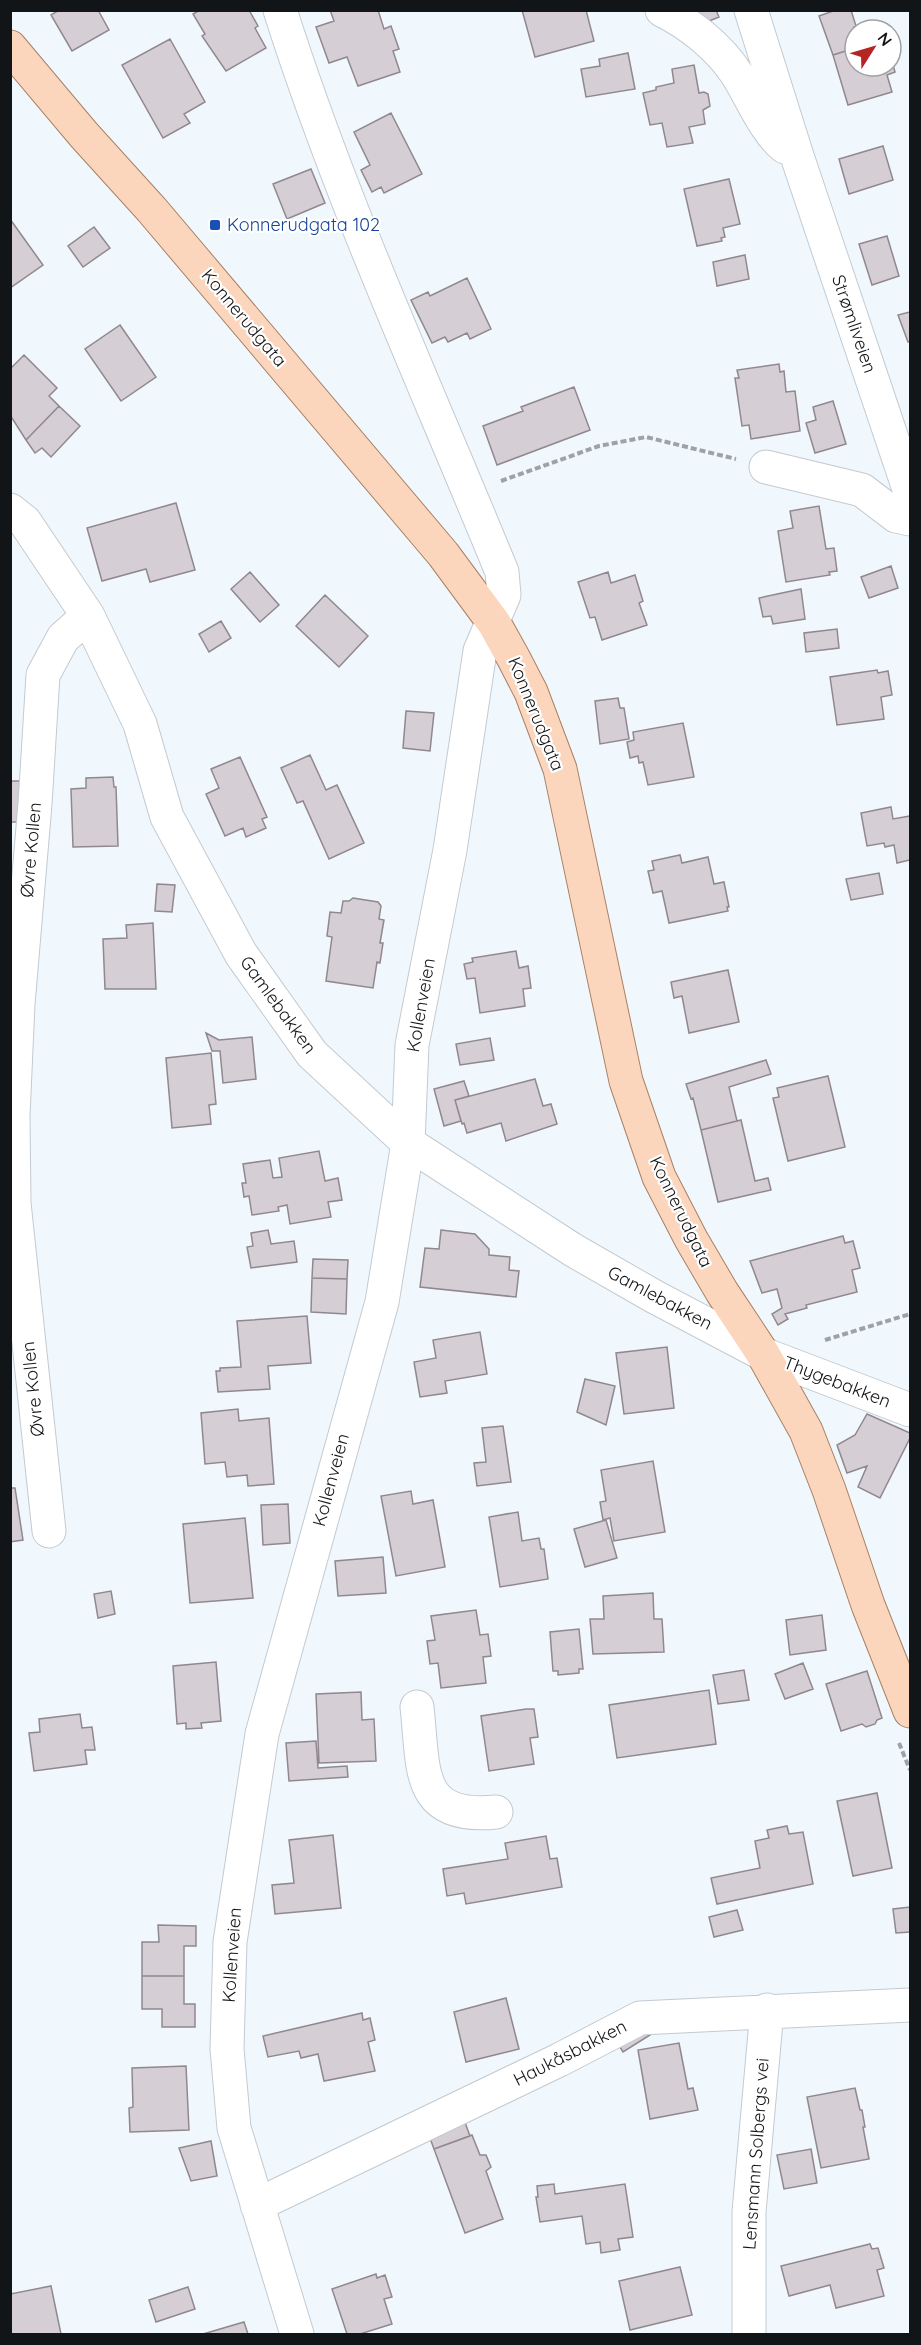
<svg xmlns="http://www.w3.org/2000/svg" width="921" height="2345" viewBox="0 0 921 2345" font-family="Quicksand,sans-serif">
<rect width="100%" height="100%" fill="#f0f8fe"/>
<path fill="#d5ced4" stroke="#90888e" stroke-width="1.5" d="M59 10H98L109 30 72 51 51 15Z
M200 10H249L258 26 255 28 266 48 226 71 202 36 205 34 193 14Z
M330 10H378L384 29 391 26 399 49 393 51 400 72 358 86 347 57 329 63 316 27 334 21Z
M522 10H586L594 41 535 57Z
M690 10H716L719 17 697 26Z
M836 10H851L856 26 854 27 855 48 833 55 819 16Z
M170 39 205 102 184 114 190 123 163 138 122 65Z
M855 48V66H891V57L895 72 887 75 892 92 848 105 833 55Z
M628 53 635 89 586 97 581 69 600 66 599 59Z
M694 65 699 93 704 92 708 94 710 106 703 110 705 124 689 127 693 143 667 147 662 123 650 125 643 93 656 90V87L674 83 672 69Z
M391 113 422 174 384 193 381 187 372 192 361 170 370 165 354 132Z
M883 146 893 180 849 194 839 159Z
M311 169 325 203 287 219 273 184Z
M729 179 740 224 723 228 725 237 721 238 722 241 697 246 684 189Z
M10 219 43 265 10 288Z
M94 227 110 248 83 267 68 246Z
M887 236 899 276 872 285 859 244Z
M745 255 749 279 717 286 713 262Z
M467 278 491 329 470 339 467 333 448 342 445 337 432 343 411 300 428 292 430 296Z
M910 310V342H908L898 315 910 312Z
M120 325 156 377 121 401 85 349Z
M24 355 57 388 49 396 59 406 26 440 10 415V369Z
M779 364 780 372 784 371 786 392 795 391 800 431 751 439 749 425 742 426 735 378H739L737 370Z
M574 387 590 430 497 465 483 426 523 411 521 407Z
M833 401 846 444 815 453 806 423 816 420 813 407Z
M59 406 80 426 51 457 42 448 35 453 26 440Z
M176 503 195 570 150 582 146 569 102 581 87 528Z
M819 506 826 549 834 548 837 571 829 572 830 575 786 582 778 531 793 528 790 511Z
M891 566 898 588 869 598 861 577Z
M250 572 279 605 260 622 231 589Z
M608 572 611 583 635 575 643 601 639 603 647 625 602 640 595 617 590 618 578 582Z
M801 589 805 619 773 624 771 616 763 617 759 598Z
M325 595 368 636 339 667 296 626Z
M221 621 231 638 209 652 199 634Z
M837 629 839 648 806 652 804 633Z
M877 670 878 673 888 671 892 695 881 697 884 719 837 725 830 677Z
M618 698 620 708H624L629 739 600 744 595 701Z
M406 711 434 713 430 751 403 748Z
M683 723 694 777 648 785 643 762 639 763 638 756 630 758 627 742 634 740 633 732Z
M310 755 326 790 337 785 364 843 329 859 303 801 297 803 281 768Z
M240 757 267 817 262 819 266 828 246 837 243 828 225 836 206 794 219 788 211 769Z
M113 777 114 787H116L118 846 73 847 71 789 86 788V778Z
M10 781H23L21 822H10Z
M891 807 893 819 910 816V860L897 863 894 845 885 847 884 843 867 846 861 813Z
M680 855 682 863 708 857 714 884 724 882 729 907H727L728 911 669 923 662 891 653 893 648 871 654 870 652 861Z
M879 873 883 894 851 900 846 879Z
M157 884 175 885 172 912 155 911Z
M353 898 378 902 381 906 379 919 384 920 380 943H383L380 963 377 962 373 988 326 981 332 937 327 936 330 912 341 913 343 901H349Z
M153 923 156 989H105L103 939 127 938 126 925Z
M516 951 519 968 528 966 531 988 523 989 525 1006 480 1013 475 978 467 979 464 964 473 962 472 958Z
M728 970 739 1022 689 1033 682 996 674 998 671 982Z
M206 1033 219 1040 252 1037 256 1079 223 1083 220 1051H212Z
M490 1038 494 1060 460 1065 456 1044Z
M211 1053 216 1104 209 1105 211 1124 172 1128 166 1058Z
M766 1060 771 1074 729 1087 737 1121 701 1130 693 1098 691 1099 686 1084Z
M828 1076 845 1147 788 1161 773 1098 779 1097 777 1088Z
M535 1079 543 1106 551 1104 557 1124 506 1141 501 1123 467 1133 464 1123 462 1124 455 1100Z
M464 1081 469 1096 455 1100 461 1121 444 1126 434 1089Z
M741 1120 755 1181 768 1178 771 1190 718 1202 701 1130Z
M319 1151 325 1181 338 1178 342 1200 328 1202 331 1217 290 1224 287 1205 278 1207 279 1211 252 1215 249 1196 244 1197 242 1183H246L243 1164 270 1160 273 1178 282 1177 279 1158Z
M268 1230 271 1244 294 1241 297 1262 251 1268 247 1247 253 1246 251 1233Z
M441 1230 475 1234 489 1249V1255L510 1257 509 1270 519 1271 516 1297 420 1287 425 1248 439 1249Z
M843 1236 845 1243 853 1241 860 1268 852 1270 857 1292 806 1305 807 1308 785 1314 788 1319 778 1325 772 1314 782 1308 777 1289 762 1293 750 1261Z
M313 1259 348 1260 347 1279 312 1278Z
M312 1278 347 1279 346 1314 311 1312Z
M307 1316 311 1363 268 1366 270 1389 218 1392 216 1371H220V1368L241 1367 237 1321Z
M480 1332 487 1374 445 1381 447 1393 420 1397 414 1362 436 1358 433 1340Z
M667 1347 674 1408 624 1414 616 1353Z
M585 1379 615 1386 606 1425 577 1412Z
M238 1409 239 1421 269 1418 274 1484 248 1486 247 1475 227 1477 225 1462 205 1464 201 1413Z
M867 1414 910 1433V1438L880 1498 858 1487 867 1466 847 1473 837 1445 855 1435Z
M503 1426 511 1482 477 1486 474 1463 486 1462 482 1428Z
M653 1461 665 1532 614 1541 610 1518 603 1520 600 1502 606 1501 601 1470Z
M10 1488H15L23 1540 10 1542Z
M411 1491 413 1504 433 1500 445 1567 396 1576 381 1496Z
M288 1504 290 1543 263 1545 261 1505Z
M518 1512 522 1541 539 1538 541 1549H544L548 1579 500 1587 489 1517Z
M245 1518 253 1598 190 1603 183 1524Z
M606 1520 617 1558 585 1567 574 1529Z
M383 1557 386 1593 338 1596 335 1561Z
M111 1591 115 1614 98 1618 94 1594Z
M653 1593 654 1619H662L664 1652 593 1654 590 1619H604L603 1596Z
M476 1610 480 1635 488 1634 491 1656 483 1657 486 1683 441 1688 438 1663 430 1664 427 1641 435 1640 431 1616Z
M822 1615 826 1650 790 1655 786 1620Z
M579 1629 583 1669H579V1673L558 1675V1671H553L550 1632Z
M216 1662 221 1721 201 1723 202 1728 186 1729V1723L177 1724 173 1666Z
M803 1663 813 1689 785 1699 775 1674Z
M744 1670 749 1700 718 1704 713 1675Z
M867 1671 882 1718 877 1720 875 1724 866 1727 862 1724 841 1731 826 1684Z
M709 1690 716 1744 617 1758 609 1705Z
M361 1692 362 1720 374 1719 376 1761 319 1763 316 1694Z
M526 1709H534L538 1737 530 1738 534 1764 489 1771 481 1716Z
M80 1714 82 1728 92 1727 95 1750H85L87 1764 34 1771 29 1733 40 1732 39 1719Z
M316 1741 318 1768 347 1766 348 1777 289 1781 286 1743Z
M877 1793 892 1868 853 1876 837 1801Z
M787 1826 789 1834 803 1832 813 1884 717 1904 711 1878 760 1868 755 1841 769 1838 767 1830Z
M333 1835 341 1908 275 1914 272 1885 294 1883 289 1840Z
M546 1836 550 1859 557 1858 562 1887 466 1904 464 1893 447 1896 443 1869 508 1859 505 1843Z
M910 1907V1932L896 1933 893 1909Z
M737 1910 743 1930 714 1937 709 1917Z
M158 1925 196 1926V1946H184V1976H142V1942H159Z
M142 1976H184V2004H195V2027H162V2009H142Z
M506 1998 519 2049 466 2062 454 2012Z
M362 2013 363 2020 370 2018 375 2040 368 2042 375 2071 324 2081 318 2054 301 2058 299 2051 268 2057 263 2036Z
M641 2022 650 2035 623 2052 615 2039Z
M679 2043 688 2089 693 2088 698 2110 650 2119 638 2050Z
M186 2066 189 2130 130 2132 129 2108 133 2107 132 2068Z
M855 2088 860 2110H862L865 2127H863L869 2159 821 2168 807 2097Z
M463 2117 470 2136 434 2149 427 2130Z
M472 2135 480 2155H486L491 2167 486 2171 503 2219 465 2233 434 2149Z
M211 2141 217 2176 191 2181 179 2148Z
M811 2149 817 2183 784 2189 777 2155Z
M554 2184 555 2194 625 2184 633 2237 618 2239 620 2250 601 2253 600 2242 586 2244 582 2216 540 2222 536 2197H538L537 2186Z
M870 2244 872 2249 878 2248 884 2268 877 2270 884 2296 836 2308 830 2285 789 2296 781 2266Z
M680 2267 692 2315 630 2330 619 2281Z
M376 2274 377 2278 385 2275 392 2297 384 2299 392 2324 360 2334H347L332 2289Z
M51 2286 61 2334H10V2294Z
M188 2287 195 2309 156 2322 149 2300Z
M244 2322 248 2334H203Z"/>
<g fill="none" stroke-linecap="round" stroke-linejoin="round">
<g stroke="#c3cad0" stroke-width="35">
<path id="minor" d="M280 10C341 202 426 386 502 572L504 595 480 651 450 850 412 1045 408 1143 382 1302 262 1734 230 1942 227 2049 234 2128 297 2334
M662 10C690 24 719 47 736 73 750 94 765 132 785 147
M751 10 797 156 910 492
M766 467 862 490 896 516 910 519
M10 510 25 522 88 616 140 724 167 817 241 954 312 1054 408 1143 573 1250 655 1297 763 1354 910 1410
M49 1531 14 1203 13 1116 18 1004 35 804 43 675 63 638 88 616
M417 1707C424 1769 415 1820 496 1812
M257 2205 559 2060 640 2018 910 2005
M749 2334V2212L767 2010"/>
</g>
<g stroke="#a88165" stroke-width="35">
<path id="major" d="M10 47 84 135 152 210 443 554 494 623 514 659 531 692 560 769 626 1081 659 1177 691 1239 722 1292 763 1354 806 1431 829 1490 868 1605 910 1711"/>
</g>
<path stroke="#9ca2a6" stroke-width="4" stroke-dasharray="6 3" stroke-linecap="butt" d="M501 481 599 446 646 437 736 459
M825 1340 910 1314
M899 1743 910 1770"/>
<use href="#minor" stroke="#fff" stroke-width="33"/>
<use href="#major" stroke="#fbd6bc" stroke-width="33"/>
</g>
<rect fill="#1a4fb4" stroke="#fff" stroke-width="2" x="209" y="219" width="12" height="12" rx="3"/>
<g text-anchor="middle" stroke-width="4.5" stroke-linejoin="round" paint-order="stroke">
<g font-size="18" fill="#164399" stroke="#fff" text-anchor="start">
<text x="227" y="231">Konnerudgata 102</text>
</g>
<g font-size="18" fill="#121517" stroke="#fff">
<text transform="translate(244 318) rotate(50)" y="6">Konnerudgata</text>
<text transform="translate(854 324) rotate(71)" y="6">Strømliveien</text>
<text transform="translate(536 714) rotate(68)" y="6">Konnerudgata</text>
<text transform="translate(31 850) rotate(-85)" y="6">Øvre Kollen</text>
<text transform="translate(278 1005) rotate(54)" y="6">Gamlebakken</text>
<text transform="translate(421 1005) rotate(-80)" y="6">Kollenveien</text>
<text transform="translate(681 1212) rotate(64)" y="6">Konnerudgata</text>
<text transform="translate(660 1298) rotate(28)" y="6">Gamlebakken</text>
<text transform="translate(837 1382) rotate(21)" y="6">Thygebakken</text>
<text transform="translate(33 1389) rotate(-96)" y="6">Øvre Kollen</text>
<text transform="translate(331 1480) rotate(-75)" y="6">Kollenveien</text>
<text transform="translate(232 1955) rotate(-86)" y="6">Kollenveien</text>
<text transform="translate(570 2053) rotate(-27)" y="6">Haukåsbakken</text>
<text transform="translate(756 2154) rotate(-86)" y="6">Lensmann Solbergs vei</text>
</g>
</g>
<rect width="921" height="2345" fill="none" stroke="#121517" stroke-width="24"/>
<g transform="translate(873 48) rotate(53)"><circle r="28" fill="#ffffff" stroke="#a0a1a2" stroke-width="1.5"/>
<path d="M0-4.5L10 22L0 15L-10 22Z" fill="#b52523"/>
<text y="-9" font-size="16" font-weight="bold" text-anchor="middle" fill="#121517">N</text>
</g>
</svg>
